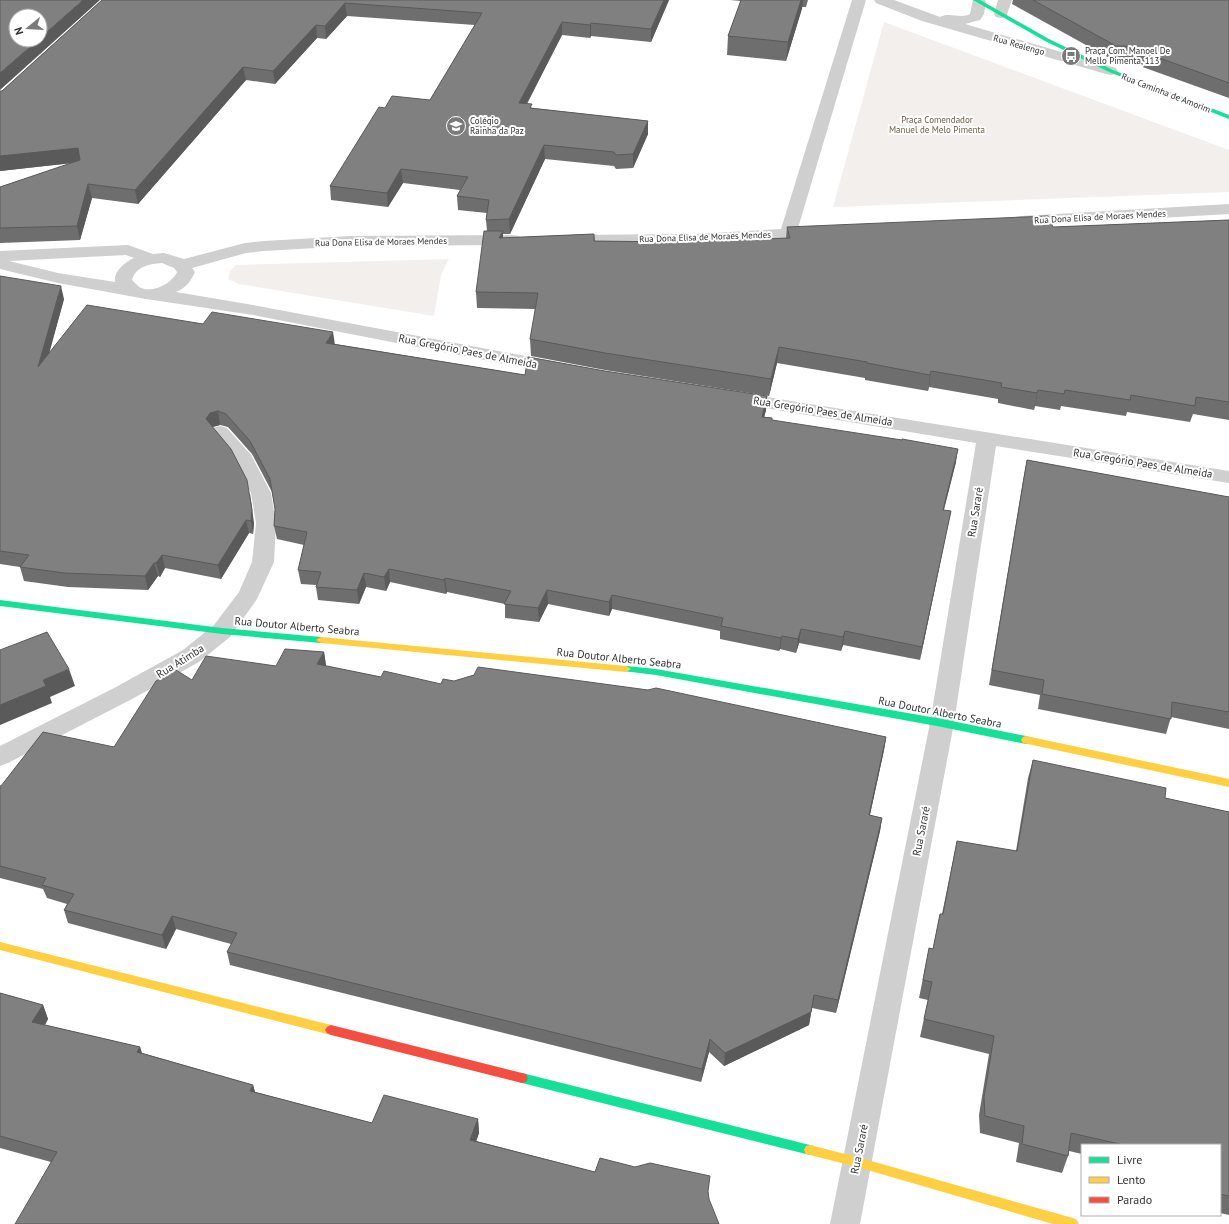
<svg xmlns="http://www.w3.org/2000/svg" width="1229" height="1224" viewBox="0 0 1229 1224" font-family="'PT Sans',sans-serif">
<rect width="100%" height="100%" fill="#fff"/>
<path fill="#f2efec" d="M884 22 1229 150V192L833 207Z
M449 259 441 275 434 316 239 284 228 279 230 271 236 265Z"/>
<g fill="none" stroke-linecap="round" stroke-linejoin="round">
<path fill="#cfcfcf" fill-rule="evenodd" d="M852 0H866L798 228 816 227 822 228 825 232 822 236 788 239 694 244 565 245 559 244 556 240 559 236 565 235 694 234 781 229Z
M874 0H894L940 17C949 12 961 19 970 14L973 0H985L986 2 984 14 980 20 965 24 1116 68 1118 71 1116 74 1111 75 1106 74 922 21 876 3Z
M998 0H1012L1006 17 1001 18 996 17 994 14Z
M1229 204V214L1021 226 1015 225 1013 221 1015 217 1021 216Z
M513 235 519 236 522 240 519 244 513 245 351 246 264 251 246 253 192 268 195 272C191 281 186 288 176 292L253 305 557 362 564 364 566 368 564 372 557 374 253 315 146 299 58 283 0 269V251L128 245 153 254 164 253 184 259 245 243 264 241 351 236ZM126 255 134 258C125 262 113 272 115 282L58 273 9 261ZM162 263 174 268 177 272C172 284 151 294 139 287 137 285 134 282 132 280 136 266 150 264 162 263Z
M736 392 1229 471V483L996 446 954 723 860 1224H830L930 723 976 443 729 402 726 398 729 394Z
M220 426 227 428 251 455 271 493 276 523 274 562 257 599 230 637 199 662 132 699 8 763 0 766V746L116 687 183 650 214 625 239 592 252 562 256 523 251 493 235 462 210 432 213 428Z"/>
<path fill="#16e098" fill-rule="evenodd" d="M973 0H980L1049 39 1113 70 1229 115V119L1109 72 1045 41Z
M0 600 222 628 321 637 326 640 321 643 222 634 0 606Z
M626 666 656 669 942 719 1026 736 1029 737 1031 740 1029 743 1026 744 942 727 656 675 623 671 621 669 623 667Z
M522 1073 814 1146 816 1150 814 1154 810 1155 518 1082 516 1078 518 1074Z"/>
<path fill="#ffcf43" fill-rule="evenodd" d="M321 637 626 666 631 669 626 672 321 643 316 640Z
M1026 736 1229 779V787L1023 743 1021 740 1023 737Z
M0 942 331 1025 335 1027 337 1030 335 1033 331 1035 0 950Z
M810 1145 857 1157 1073 1218 1077 1220 1079 1224H1053L857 1167 810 1155 806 1154 804 1150 806 1146Z"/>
<path fill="#f24e42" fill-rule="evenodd" d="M331 1025 522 1073 526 1074 528 1078 526 1082 522 1083 331 1035 327 1033 325 1030 327 1027Z"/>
</g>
<path fill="#6e6e6e" d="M102 0H669L651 42 591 36 590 38 562 35 527 104 532 108 648 121V134L633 168 616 169 614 166 545 159 510 234H503V238L594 234 595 241 671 242 786 238 787 227H1053L1229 220V420L1193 414 1190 422 1127 412 1126 416 1061 406 1060 410 1035 406 1034 410 998 403V399L929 387 928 391 865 380V378L777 363 769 396 605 370 531 356 530 339 536 309 477 308 476 292 487 231 486 220 487 213 458 210 457 196 460 190 403 183 388 207 331 200 330 186 385 108 430 100 475 25 347 16 326 39 317 38 275 84 246 80 138 204 92 198 80 240 0 243V187L72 163 0 171 2 91Z
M730 0H808L806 7H802L786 61 727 55 728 36 741 1Z
M1013 0H1229V98L1123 60H1113L1012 4Z
M0 276 64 299 49 352 203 324 335 344 525 375 766 410 764 417 772 418V420L956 462 944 510 951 511 948 525 920 660 843 645 841 651 799 643 796 653 780 649 779 651 720 639V631L612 609 609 616 548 604 539 622 505 618V604L447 592 446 594 390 582 386 591 366 587 359 604 318 600 316 587V585L301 584 298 570 304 545 277 539 274 526 275 509 272 492 252 454 228 427 220 425 212 427 254 523 253 534 249 533 221 579 165 568 160 577 158 576 148 590 68 587 24 581 20 567 0 564Z
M1027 460 1229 497V729L1171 717 1166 734 1038 709 1040 695 989 685 1024 475Z
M324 652 326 666 381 677 441 684 454 681 886 737 884 750 870 815 882 818 880 831 836 1013 812 1008 809 1025 724 1066 709 1052 701 1082 230 965 227 952 231 944 176 929 166 949 68 923 64 910 67 904 47 898 43 889 0 878V786L114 747 192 680 276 666Z
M1033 760 1165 798 1229 812V1215L1220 1213V1145H1082V1154L1069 1151 1068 1156 1062 1173 1016 1162 1019 1143 980 1133 979 1115 989 1054 920 1037 928 1000 919 998 929 948 933 949 940 914H942L957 841 1016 851 1028 778Z
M0 993 43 1005 48 1019 45 1025 140 1047 142 1053 253 1085 255 1092 372 1123 478 1119 479 1133 476 1141 595 1172 635 1167 710 1176 51 1162 0 1148Z"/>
<path fill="#5a5a5a" d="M83 0H100L0 90V73L38 40H40V38Z
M664 0H669L651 42V29Z
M801 0H803L802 9 786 61 788 42Z
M345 3 347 16 326 39 325 26Z
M562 22V35L520 116 519 103Z
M591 23V36L590 38V25Z
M316 25 317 38 275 84 273 71Z
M243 67 246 80 138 204 135 190Z
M648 121V134L633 168V154Z
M544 145 545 159 510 234 509 219Z
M78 148 81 162 0 171V156Z
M401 169 403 183 388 207 387 193Z
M88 184 92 198 80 240 77 226Z
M503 231V247L499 238Z
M61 286 64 299 42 380 38 367Z
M333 332 335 345 326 343Z
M779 347 777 363 769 396 771 379Z
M931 371 929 387 928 391 930 375Z
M1038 390 1035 406 1034 410 1037 393Z
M767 396 766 410 761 430 762 417Z
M218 411 220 425 213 427 206 419 210 413Z
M958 449 956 462 940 523 943 510Z
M250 493 254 523 253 534 251 521Z
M951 511 948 525 920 660 922 647Z
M246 520 249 533 221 579 218 565Z
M162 555 165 568 160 577 156 563Z
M154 563 158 576 148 590 145 576Z
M389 569 390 582 386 591 384 577Z
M364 573 366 587 359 604 357 590Z
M445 578 447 592 446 594 444 580Z
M547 590 548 604 539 622 538 608Z
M612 595V609L609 616V602Z
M801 629 799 643 796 653 798 639Z
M845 631 843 645 841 651 843 637Z
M782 636 780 649 779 651 781 638Z
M324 652 326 665 319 678 317 664Z
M69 669 75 686 50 697 52 703 0 725V705L43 680Z
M886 737 884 750 867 828 869 815Z
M882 818 880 831 836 1013 838 1000Z
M172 916 176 929 166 949 162 935Z
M814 995 809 1025 724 1066 725 1053Z
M43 1005 48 1019 38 1037 32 1022Z
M710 1039 709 1052 701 1082 702 1069Z
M140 1047 144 1061 137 1052Z
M253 1085 257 1099 250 1091Z
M478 1119 479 1133 472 1154 470 1140Z"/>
<path fill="#808080" stroke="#5a5a5a" d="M0 0H83L40 38V16H16V40H38L0 73Z
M102 0H664L651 29 591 23 590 25 562 22 519 103 532 104 530 108 648 121 633 154 616 155 614 152 544 145 509 219 486 220 489 200 457 196 468 177 401 169 387 193 330 186 379 107 385 108 392 96 430 100 482 13 345 3 325 26 316 25 273 71 243 67 135 190 88 184 77 226 0 228V187L80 160 78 148 0 156V91H2Z
M741 0H801L788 42 728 36Z
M1033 0H1229V83L1126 46H1116Z
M1048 216 1053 227 1229 220V402L1196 397 1195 406 1131 395 1130 400 1065 390 1064 394 1038 390 1037 393 1001 387 1002 383 931 371 930 375 867 363V362L779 347 771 379 605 353 530 339 538 293 476 292 484 231H503L499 238 594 234V241L671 242 790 238 787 227Z
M0 276 61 286 38 367 87 305 203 324 212 312 333 332 326 343 525 375 528 357 605 371 767 396 762 417 772 418V420L902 440V439L958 449 943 510 951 511 922 647 845 631 843 637 801 629 798 639 782 636 781 638 721 626 723 618 612 595 609 602 547 590 538 608 504 604 511 591 445 578 444 580 389 569 384 577 364 573 357 590 316 587 321 572 298 570 307 532 274 526 275 509 270 479 250 441 226 414 218 411 210 413 206 419 231 449 247 480 252 510 251 521 246 520 218 565 162 555 156 563H154L145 576 64 573 20 567 29 555 0 551Z
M1027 460 1229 497V712L1172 702 1171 719 1042 694 1044 680 992 670Z
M47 632 69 669 43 680 46 686 0 705V650Z
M285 649 324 652 317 664 381 677 384 671 441 684 443 679 454 681 474 675 478 667 648 690 656 688 886 737 869 815 882 818 838 1000 814 995 811 1012 725 1053 710 1039 702 1069 227 952 237 933 172 916 162 935 64 910 74 894 42 885 46 878 0 866V786H1L43 732 114 747 156 681 176 670 192 680 206 656 276 666Z
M1033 760 1166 788 1165 798 1229 812V1196L1220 1194V1145H1124L1071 1133 1068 1156 1022 1144 1024 1126 985 1116 984 1097 994 1036 924 1019 932 982 923 980 929 948 933 949 940 914H943L957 841 1017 851Z
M0 993 43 1005 32 1022 140 1047 137 1052 253 1085 250 1091 372 1123 384 1095 478 1119 470 1140 595 1172 600 1158 635 1167 650 1163 710 1176 708 1191 709 1199 719 1224H15L57 1152 0 1136Z"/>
<defs>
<g id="bus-disc" transform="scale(1)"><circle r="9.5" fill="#7a7a7a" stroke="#fff"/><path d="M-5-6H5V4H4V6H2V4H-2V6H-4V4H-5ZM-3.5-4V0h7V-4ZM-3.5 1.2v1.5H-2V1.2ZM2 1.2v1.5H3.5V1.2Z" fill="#fff"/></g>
<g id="school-disc" transform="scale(1)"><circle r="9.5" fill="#7a7a7a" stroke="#fff"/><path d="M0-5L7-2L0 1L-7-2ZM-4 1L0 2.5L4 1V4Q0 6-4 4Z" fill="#fff"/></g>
</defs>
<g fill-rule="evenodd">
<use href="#bus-disc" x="1071" y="56"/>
<use href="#school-disc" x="456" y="126"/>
</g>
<g text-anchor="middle" stroke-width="4" stroke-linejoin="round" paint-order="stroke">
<g font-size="9" fill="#323232" stroke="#fff">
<text transform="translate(1019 45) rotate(16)" y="3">Rua Realengo</text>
<text transform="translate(1166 93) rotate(21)" y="3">Rua Caminha de Amorim</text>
<text transform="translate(1100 217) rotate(-3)" y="3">Rua Dona Elisa de Moraes Mendes</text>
<text transform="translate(705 237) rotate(-2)" y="3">Rua Dona Elisa de Moraes Mendes</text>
<text transform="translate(381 242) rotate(-1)" y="3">Rua Dona Elisa de Moraes Mendes</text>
</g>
<g font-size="9" fill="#323232" stroke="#fff" text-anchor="start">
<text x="1085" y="54">Praça Com. Manoel De<tspan x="1085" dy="10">Mello Pimenta, 113</tspan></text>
<text x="470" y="124">Colégio<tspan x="470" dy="10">Rainha da Paz</tspan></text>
</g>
<g font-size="9" fill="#6a5d43" stroke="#fff">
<text x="937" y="123">Praça Comendador<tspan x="937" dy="10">Manuel de Melo Pimenta</tspan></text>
</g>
<g font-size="11" fill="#323232" stroke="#fff">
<text transform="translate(468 351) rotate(11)" y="4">Rua Gregório Paes de Almeida</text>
<text transform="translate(823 411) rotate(9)" y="4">Rua Gregório Paes de Almeida</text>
<text transform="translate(1143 463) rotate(9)" y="4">Rua Gregório Paes de Almeida</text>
<text transform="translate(975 512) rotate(-81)" y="4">Rua Sararé</text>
<text transform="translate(297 626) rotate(5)" y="4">Rua Doutor Alberto Seabra</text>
<text transform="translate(619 658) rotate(6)" y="4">Rua Doutor Alberto Seabra</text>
<text transform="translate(180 661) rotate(-32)" y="4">Rua Atimba</text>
<text transform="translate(940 712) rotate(11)" y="4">Rua Doutor Alberto Seabra</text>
<text transform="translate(921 831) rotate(-79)" y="4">Rua Sararé</text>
<text transform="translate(859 1149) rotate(-79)" y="4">Rua Sararé</text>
</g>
</g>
<rect x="1081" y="1144" width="140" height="72" fill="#ffffff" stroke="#adadad"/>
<rect x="1089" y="1157" width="20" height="6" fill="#16e098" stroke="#adadad"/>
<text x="1117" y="1164" font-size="12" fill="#323232">Livre</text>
<rect x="1089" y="1177" width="20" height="6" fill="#ffcf43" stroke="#adadad"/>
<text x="1117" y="1184" font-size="12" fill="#323232">Lento</text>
<rect x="1089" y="1197" width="20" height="6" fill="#f24e42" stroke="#adadad"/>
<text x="1117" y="1204" font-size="12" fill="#323232">Parado</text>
<g transform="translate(28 28) rotate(252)"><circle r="19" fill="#ffffff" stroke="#adadad"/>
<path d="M0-3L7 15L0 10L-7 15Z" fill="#7a7a7a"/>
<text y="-6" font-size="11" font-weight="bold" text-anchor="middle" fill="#323232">N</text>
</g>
</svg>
